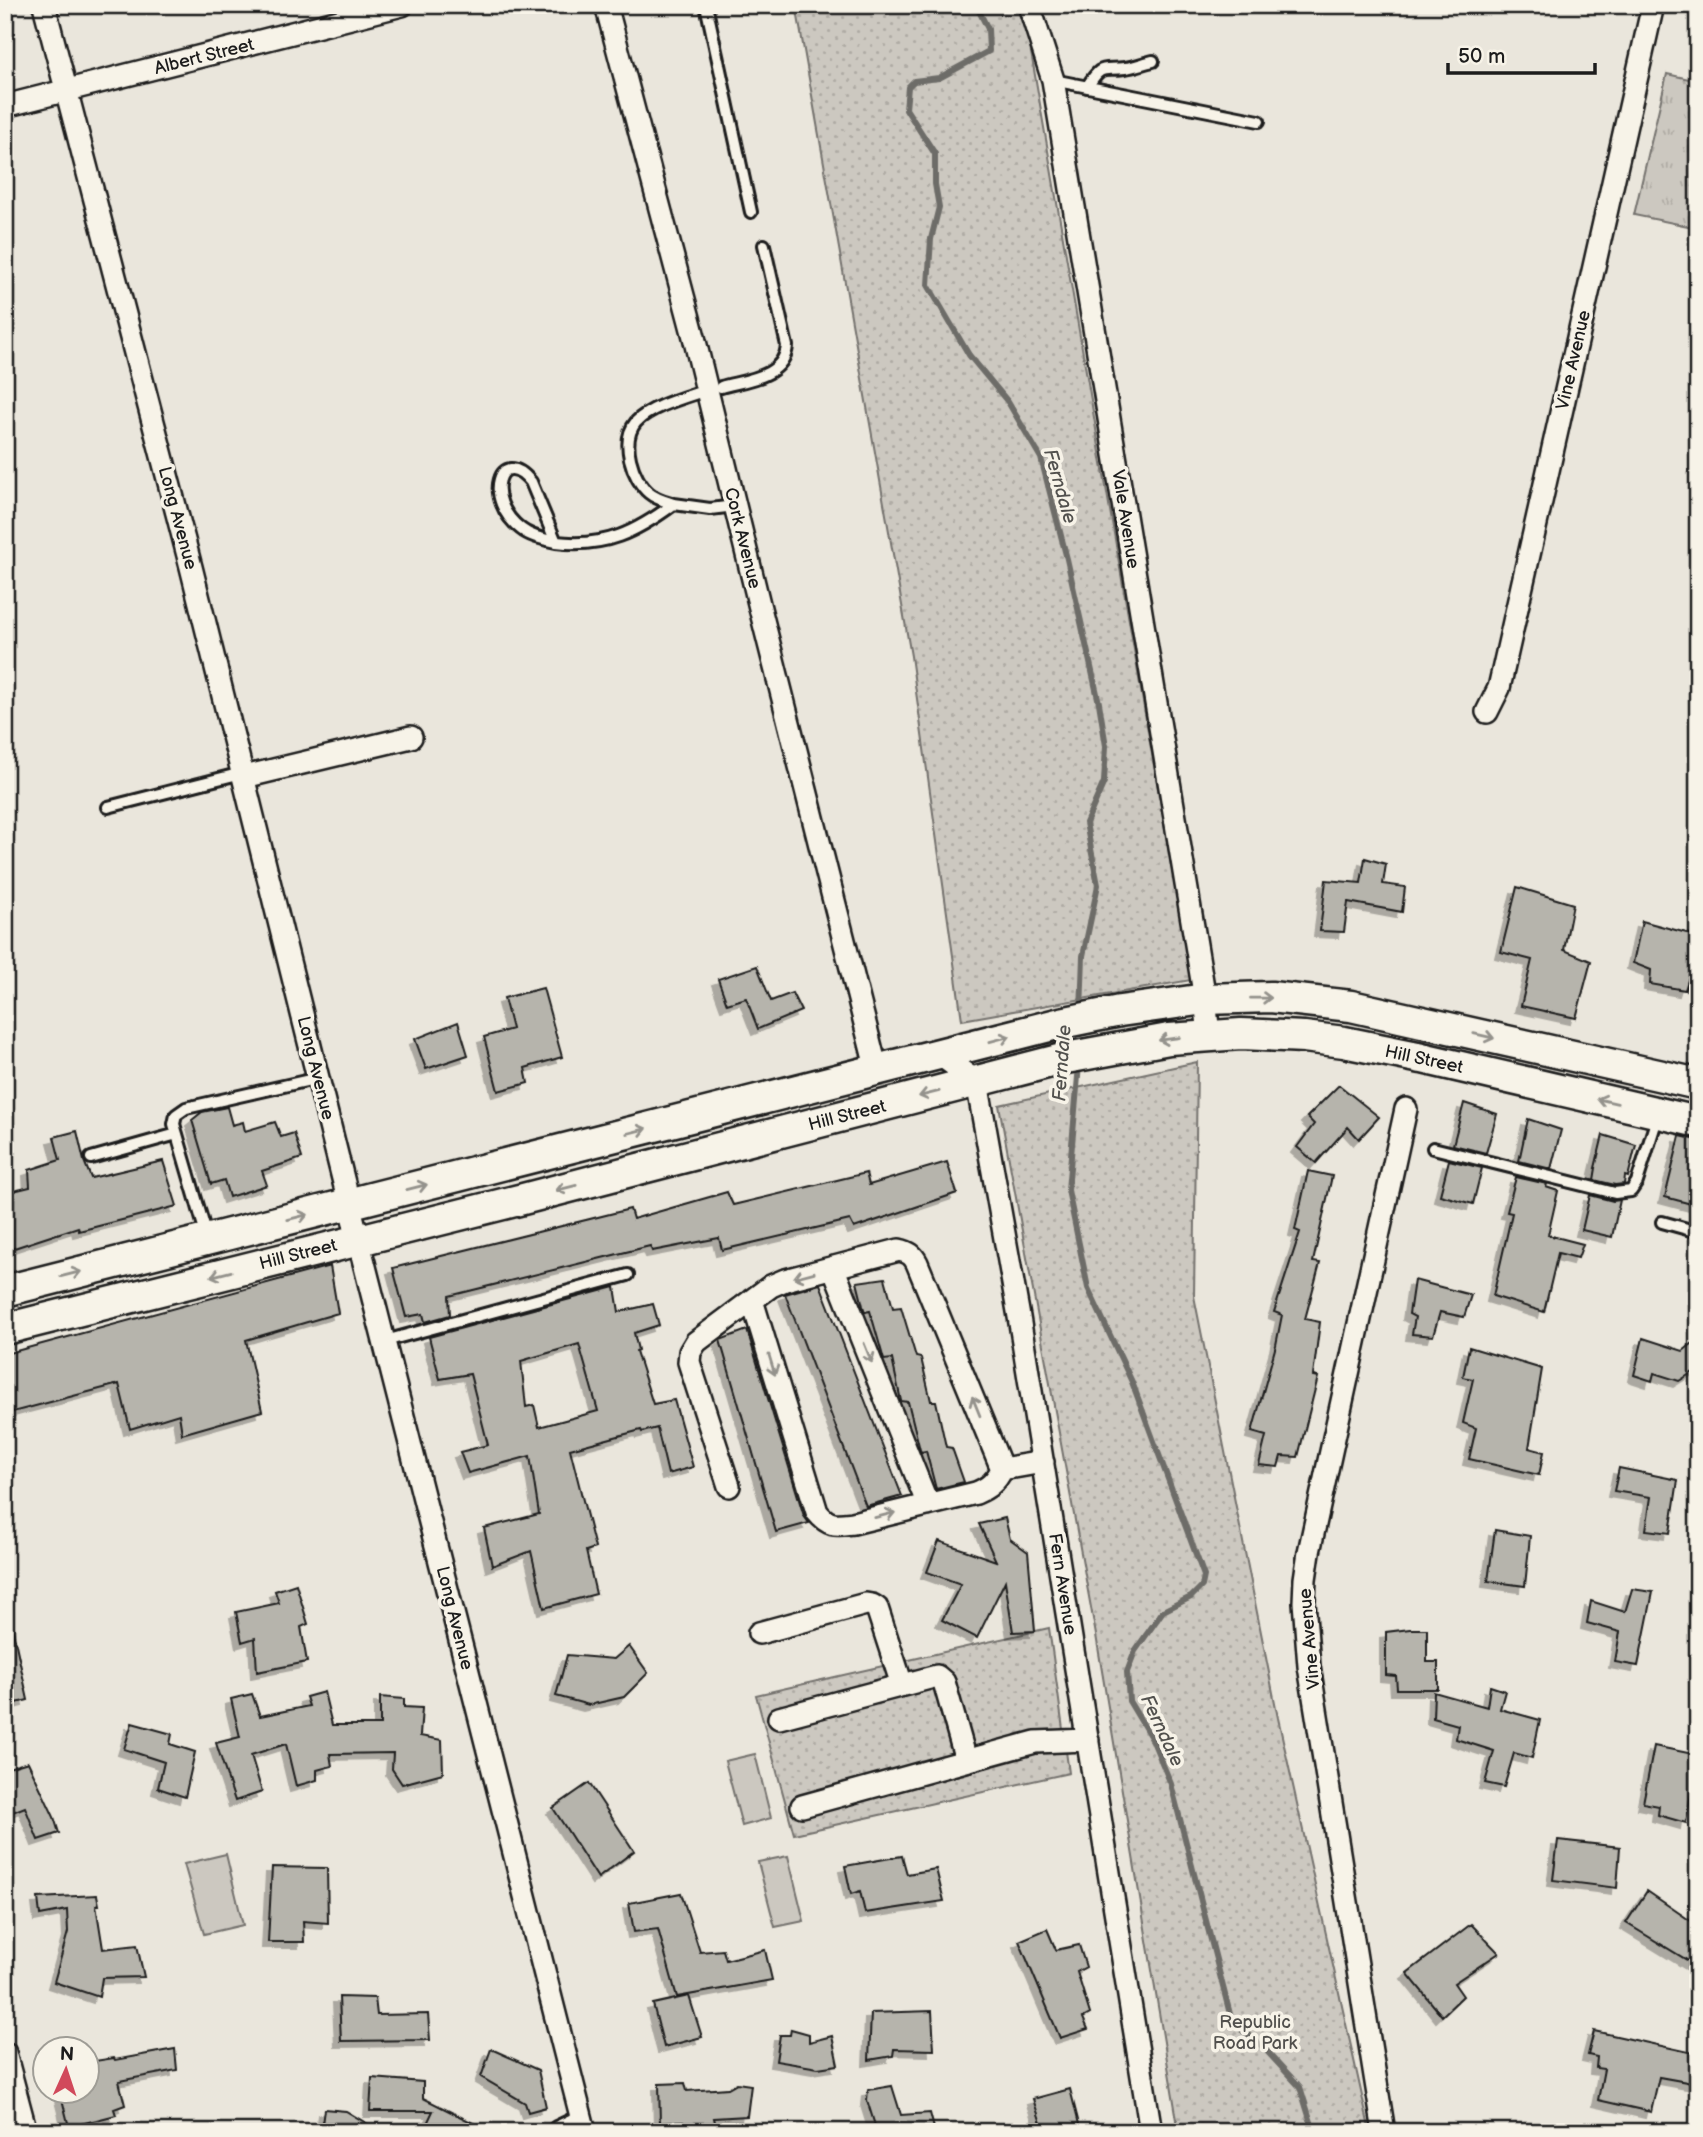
<svg xmlns="http://www.w3.org/2000/svg" width="1703" height="2137" viewBox="0 0 1703 2137" font-family="'Balsamiq Sans',sans-serif">
<defs>
<pattern id="grass-tufts" width="24" height="20" patternUnits="userSpaceOnUse" patternTransform="scale(1.75)"><rect width="24" height="20" fill="#ccc8c0"/><path d="M3 7l-1-3M5 7V3M7 7l1-3M15 17l-1-3M17 17v-4M19 17l1-3" fill="none" stroke="#afaba4"/></pattern>
<pattern id="park-dots" width="8" height="8" patternUnits="userSpaceOnUse" patternTransform="scale(1.75)"><rect width="8" height="8" fill="#ccc8c0"/><path d="M2 2h.1M6 6h.1" fill="none" stroke="#afaba4" stroke-width="1.8" stroke-linecap="round"/></pattern>
<filter id="shadow"><feDropShadow dx="-6" dy="6" stdDeviation="0" flood-color="#0004"/></filter>
</defs>
<rect width="100%" height="100%" fill="#eae6dc"/>
<filter id="ink" filterUnits="userSpaceOnUse"><feTurbulence type="fractalNoise" baseFrequency=".0143" numOctaves="2"/><feDisplacementMap in="SourceGraphic" scale="14" xChannelSelector="R" yChannelSelector="G"/><feConvolveMatrix kernelMatrix="1 2 1 2 8 2 1 2 1" color-interpolation-filters="sRGB"/></filter>
<g filter="url(#ink)">
<path fill="url(#grass-tufts)" stroke="#74726e" stroke-width="2" d="M1667 74 1698 81V228L1634 215Z"/>
<path fill="url(#park-dots)" stroke="#74726e" stroke-width="2" d="M796 5H1019L1027 29 1191 980 962 1020 911 656Z
M1197 1062 1194 1296 1278 1718 1370 2132H1179L1096 1635 999 1105Z
M1049 1628 1069 1773 794 1834 756 1695Z"/>
<path fill="#ccc8c0" stroke="#74726e" stroke-width="2" d="M755 1754 771 1818 742 1826 725 1761Z
M226 1854 243 1925 204 1934 184 1864Z
M788 1856 804 1921 775 1927 758 1862Z"/>
<g fill="none" stroke-linecap="round" stroke-linejoin="round">
<path stroke="#6d6c68" stroke-width="6" d="M976 5 988 29 989 51 939 78 914 81 908 87 906 109 935 154V184L939 207 931 239 928 285 969 355 1008 402 1041 458 1067 559 1099 703 1106 746 1104 782 1086 823 1098 885 1083 956 1081 1012
M1079 1065 1068 1190 1088 1288 1132 1382 1204 1576 1202 1586 1191 1597 1163 1611 1135 1651 1127 1672 1129 1701 1153 1741 1171 1784 1232 2022 1264 2048 1300 2087 1314 2132"/>
</g>
<path fill="#b6b4ac" stroke="#1c1c1c" stroke-width="2" fill-rule="evenodd" filter="url(#shadow)" d="M1365 858 1386 864 1383 884 1405 887 1402 912 1348 902 1344 932 1320 931 1326 880 1361 883Z
M1517 887 1573 904 1564 950 1591 961 1576 1018 1521 1006 1532 960 1501 952Z
M1642 921 1698 936V947L1685 990 1650 984 1651 970 1633 963Z
M757 966 771 1001 792 993 801 1011 758 1029 746 998 727 1004 718 979Z
M543 988 562 1057 525 1068 528 1083 498 1091 484 1037 512 1029 504 998Z
M458 1022 468 1055 426 1069 415 1039Z
M1339 1085 1379 1117 1359 1139 1348 1127 1316 1163 1297 1147 1314 1124 1307 1117Z
M1464 1103 1497 1114 1486 1153 1453 1145Z
M227 1107 232 1125 243 1122 245 1131 275 1122 281 1137 294 1133 302 1158 262 1171 267 1185 229 1197 224 1180 211 1184 192 1120 202 1112Z
M1528 1119 1561 1130 1551 1169 1519 1161Z
M77 1131 84 1161 91 1178 163 1161 177 1206 79 1231 78 1227 5 1251V1193L30 1187 29 1170 60 1160 54 1137Z
M1603 1135 1636 1145 1628 1177 1625 1176 1624 1184 1615 1185 1594 1180 1596 1168H1595Z
M1680 1136 1698 1140V1190L1695 1205 1665 1197Z
M1449 1160 1482 1168 1473 1204 1440 1195Z
M947 1162 957 1193 854 1228 850 1220 722 1250 719 1238 652 1251 650 1246 449 1296 450 1315 425 1322 423 1314 406 1317 393 1268 630 1209 633 1219 727 1192 733 1205 866 1173 869 1185Z
M1308 1171 1332 1176 1313 1262 1320 1263 1305 1319 1320 1322 1313 1376 1318 1377 1298 1457 1281 1456 1278 1467 1259 1465 1266 1436 1252 1432 1276 1345 1282 1315 1274 1312 1300 1232 1295 1230Z
M1516 1177 1547 1184 1546 1187 1558 1191 1548 1235 1583 1244 1578 1258 1558 1253 1544 1312 1493 1296 1512 1213 1507 1212Z
M1590 1195 1613 1201 1620 1200 1612 1237 1582 1230Z
M330 1266 338 1313 246 1340 262 1411 182 1434 179 1414 130 1429 119 1384 5 1414V1354Z
M885 1278 893 1308 901 1307 916 1357 921 1358 931 1401H936L946 1447 952 1448 964 1482 936 1489 926 1451 921 1452 920 1450 908 1402 901 1401 892 1359 884 1360 870 1311 865 1312 863 1306 857 1282Z
M1414 1280 1471 1295 1464 1317 1440 1312 1433 1336 1412 1334 1415 1317 1409 1314Z
M820 1284 902 1496 866 1506 785 1294Z
M615 1287 619 1312 653 1304 659 1325 634 1333 638 1350 636 1351 653 1404 674 1400 693 1467 668 1474 657 1428 642 1432 641 1430 570 1449 595 1548 586 1551 596 1594 544 1608 531 1551 492 1566 484 1528 539 1514 530 1456 468 1473 460 1452 488 1445 470 1374 440 1379 429 1337ZM579 1344 598 1411 539 1427 534 1405 526 1407 521 1361Z
M747 1330 804 1516 809 1523 776 1532 720 1340Z
M1643 1338 1683 1351 1698 1339V1369L1679 1381 1654 1373 1652 1381 1634 1375Z
M1469 1347 1542 1369 1529 1448 1544 1452 1539 1475 1469 1459 1476 1428 1463 1423 1473 1379 1463 1377Z
M1619 1468 1678 1480 1670 1533 1646 1530 1651 1497 1614 1491Z
M1005 1518 1010 1539 1028 1552 1035 1631 1013 1632 1005 1581 977 1638 942 1620 961 1584 927 1572 939 1541 996 1561 979 1524Z
M1495 1530 1530 1536 1525 1586 1488 1581Z
M296 1584 308 1624 301 1627 307 1662 257 1672 255 1638 242 1642 236 1612 279 1603 275 1591Z
M1632 1589 1653 1592 1638 1666 1615 1662 1620 1632 1587 1623 1591 1601 1625 1612Z
M12 1626 28 1700 5 1706V1627Z
M1410 1629H1427V1662H1438V1689H1397L1396 1676 1386 1675V1632Z
M629 1646 648 1673 624 1697 589 1705 556 1696 567 1655 614 1659Z
M1490 1686 1505 1691 1500 1709 1540 1720 1532 1758 1514 1753 1504 1787 1485 1783 1494 1751 1456 1739 1458 1725 1433 1718 1434 1692 1487 1707Z
M324 1692 332 1725H380V1697L404 1699V1707L422 1708 420 1736 442 1740 443 1773 402 1784 392 1769 393 1753 330 1754 332 1766 317 1770V1780L296 1786 286 1744 251 1755 262 1792 235 1801 216 1743 240 1737 231 1699 252 1694 260 1716 309 1706 306 1697Z
M132 1723 172 1734 170 1744 195 1752 185 1797 158 1788 164 1762 124 1749Z
M1654 1746 1698 1755V1794L1691 1793 1686 1823 1658 1815 1659 1806 1643 1803Z
M28 1762 54 1817 59 1833 38 1840 25 1807 5 1815V1769Z
M589 1783 634 1851 598 1878 553 1808Z
M1558 1840 1620 1847 1617 1888 1553 1880Z
M902 1856 907 1874 936 1869 944 1901 865 1913 860 1891 851 1894 845 1866Z
M272 1867 327 1868 328 1923 303 1921 304 1942H268Z
M1647 1891 1698 1926V1953L1692 1963 1626 1923Z
M681 1893 700 1952 723 1950 726 1960 765 1950 772 1980 677 1997 658 1929 634 1932 629 1903Z
M97 1895 99 1905H96L103 1949 137 1945 144 1977 102 1978 99 1997 54 1982 68 1932 67 1910 40 1915 38 1898Z
M1471 1924 1499 1953 1454 1983 1463 1996 1442 2016 1407 1973Z
M1047 1929 1056 1950 1079 1945 1086 1967 1077 1972 1090 2014 1083 2018 1088 2029 1060 2038 1019 1941Z
M689 1996 702 2037 664 2047 653 2004Z
M339 1997 375 1998 377 2015 428 2014 430 2040 341 2041Z
M932 2011 934 2050 894 2049 893 2056 869 2060 871 2013Z
M791 2029 809 2034V2042L832 2036 838 2065 818 2068 776 2061 780 2035H790Z
M1594 2031 1698 2054V2084L1659 2077 1651 2112 1598 2100 1604 2069 1596 2068 1597 2057 1588 2055Z
M175 2049 177 2070 119 2081 125 2105 114 2109 116 2115 69 2127 60 2091H88V2062L114 2058 115 2060Z
M491 2049 538 2070 546 2107 528 2112 525 2103 481 2077Z
M372 2078 423 2082V2098L491 2132H423L433 2111H370Z
M685 2083 687 2091 728 2088 737 2083 751 2085 747 2116 714 2118 716 2126 685 2129 683 2122 660 2123 659 2084Z
M892 2086 901 2115 930 2113 935 2132H877L867 2100 868 2090Z
M1070 2089 1081 2132H1044L1033 2099Z
M324 2109 346 2111 381 2132H321Z"/>
<g fill="none" stroke-linecap="round" stroke-linejoin="round">
<g stroke="#1c1c1c" stroke-width="16">
<path id="service" d="M706 5 751 212
M1053 80 1259 121
M1087 87C1102 63 1102 71 1125 68 1134 67 1144 63 1153 61
M721 387C745 380 784 378 787 346L764 245
M674 504C665 501 656 499 649 493 632 479 620 441 636 422 651 406 686 397 706 390
M556 542C544 539 531 537 521 529 482 499 500 444 531 482L556 542C605 548 636 532 674 504L710 509 735 506
M108 807 242 773
M1433 1148 1615 1193 1631 1191 1637 1182 1658 1115
M91 1158 177 1134
M1662 1222 1698 1232
M207 1237 174 1124 176 1115 186 1108 319 1078
M385 1341 628 1275
M551 2132 556 2127 581 2115"/>
</g>
<g stroke="#1c1c1c" stroke-width="26">
<path id="minor" d="M44 5 191 567 358 1239 585 2132
M606 5 694 337 760 608 877 1071
M1029 5 1053 80 1205 999 1209 1035
M5 106 402 5
M1487 712 1499 688 1653 5
M244 777 411 737
M940 1055 977 1082 1019 1317 1151 2132
M833 1267 928 1505
M1002 1469 1043 1462
M729 1486 689 1362 690 1352 696 1342 771 1286 785 1280 899 1250C909 1252 913 1255 917 1263L1002 1469C996 1482 988 1488 976 1493L853 1523C836 1525 829 1527 817 1512L752 1300
M759 1633 866 1604 872 1605 877 1608 902 1685
M779 1718 937 1676 944 1682 966 1760
M802 1806 1035 1742 1088 1740
M5 2053 26 2132
M1384 2132 1309 1666 1304 1602 1305 1579 1309 1552 1406 1109"/>
</g>
<g stroke="#1c1c1c" stroke-width="35">
<path id="secondary" d="M5 1291 1061 1023 1120 1011 1205 999 1271 997 1351 1006 1698 1084
M5 1329 523 1199 1066 1058 1169 1039 1241 1034 1304 1037 1344 1042 1422 1058 1698 1122"/>
</g>
<use href="#service" stroke="#f7f3e8" stroke-width="10"/>
<use href="#minor" stroke="#f7f3e8" stroke-width="21"/>
<use href="#secondary" stroke="#f7f3e8" stroke-width="30"/>
</g>
<defs><path id="oneway-shaft" d="M-6 0H5M1.5-3L5.5 0L1.5 3" fill="none" stroke-width="1.6" stroke-linecap="round" stroke-linejoin="round" transform="scale(1.75)"/></defs>
<g stroke="#94928c">
<use href="#oneway-shaft" transform="translate(1261 998) rotate(-1)"/>
<use href="#oneway-shaft" transform="translate(1484 1036) rotate(13)"/>
<use href="#oneway-shaft" transform="translate(1000 1039) rotate(-15)"/>
<use href="#oneway-shaft" transform="translate(1169 1039) rotate(172)"/>
<use href="#oneway-shaft" transform="translate(929 1094) rotate(166)"/>
<use href="#oneway-shaft" transform="translate(1607 1101) rotate(-167)"/>
<use href="#oneway-shaft" transform="translate(637 1131) rotate(-14)"/>
<use href="#oneway-shaft" transform="translate(417 1187) rotate(-14)"/>
<use href="#oneway-shaft" transform="translate(566 1188) rotate(166)"/>
<use href="#oneway-shaft" transform="translate(298 1217) rotate(-14)"/>
<use href="#oneway-shaft" transform="translate(71 1274) rotate(-14)"/>
<use href="#oneway-shaft" transform="translate(221 1274) rotate(166)"/>
<use href="#oneway-shaft" transform="translate(804 1275) rotate(165)"/>
<use href="#oneway-shaft" transform="translate(868 1353) rotate(68)"/>
<use href="#oneway-shaft" transform="translate(772 1365) rotate(73)"/>
<use href="#oneway-shaft" transform="translate(976 1406) rotate(-112)"/>
<use href="#oneway-shaft" transform="translate(885 1515) rotate(-14)"/>
</g>
</g>
<g text-anchor="middle" stroke-width="7" stroke-linejoin="round" paint-order="stroke">
<g font-size="18" fill="#1c1c1c" stroke="#f7f3e8">
<text transform="translate(204 56) rotate(-14)" y="6">Albert Street</text>
<text transform="translate(1573 360) rotate(-77)" y="6">Vine Avenue</text>
<text transform="translate(178 518) rotate(75)" y="6">Long Avenue</text>
<text transform="translate(1126 519) rotate(81)" y="6">Vale Avenue</text>
<text transform="translate(743 538) rotate(76)" y="6">Cork Avenue</text>
<text transform="translate(1424 1059) rotate(12)" y="6">Hill Street</text>
<text transform="translate(316 1068) rotate(76)" y="6">Long Avenue</text>
<text transform="translate(847 1115) rotate(-14)" y="6">Hill Street</text>
<text transform="translate(298 1254) rotate(-14)" y="6">Hill Street</text>
<text transform="translate(1063 1584) rotate(81)" y="6">Fern Avenue</text>
<text transform="translate(455 1618) rotate(76)" y="6">Long Avenue</text>
<text transform="translate(1309 1639) rotate(-95)" y="6">Vine Avenue</text>
</g>
<g font-size="18" fill="#51504d" stroke="#f7f3e8">
<text x="1255" y="2028">Republic<tspan x="1255" dy="21">Road Park</tspan></text>
</g>
<g font-size="19" font-style="italic" fill="#52514e" stroke="#f7f3e8">
<text transform="translate(1061 486) rotate(74)" y="7">Ferndale</text>
<text transform="translate(1061 1063) rotate(-86)" y="7">Ferndale</text>
<text transform="translate(1163 1730) rotate(65)" y="7">Ferndale</text>
</g>
</g>
<rect width="1703" height="2137" fill="none" stroke="#f7f3e8" stroke-width="28"/>
<rect x="14" y="14" width="1675" height="2109" fill="none" stroke="#1c1c1c" stroke-width="2.5" filter="url(#ink)"/>
<g transform="translate(66 2070) rotate(3)"><circle r="33" fill="#f7f3e8" stroke="#9f9d96" stroke-width="2"/>
<path d="M0-5L12 26L0 18L-12 26Z" fill="#d1495b"/>
<text y="-10" font-size="19" font-weight="bold" text-anchor="middle" fill="#1c1c1c">N</text>
</g>
<path d="M1448 63v10h147v-10" fill="none" stroke="#1c1c1c" stroke-width="3.5"/>
<text x="1458" y="63" font-size="21" fill="#1c1c1c" stroke="#f7f3e8" stroke-width="5" paint-order="stroke">50 m</text>
</svg>
